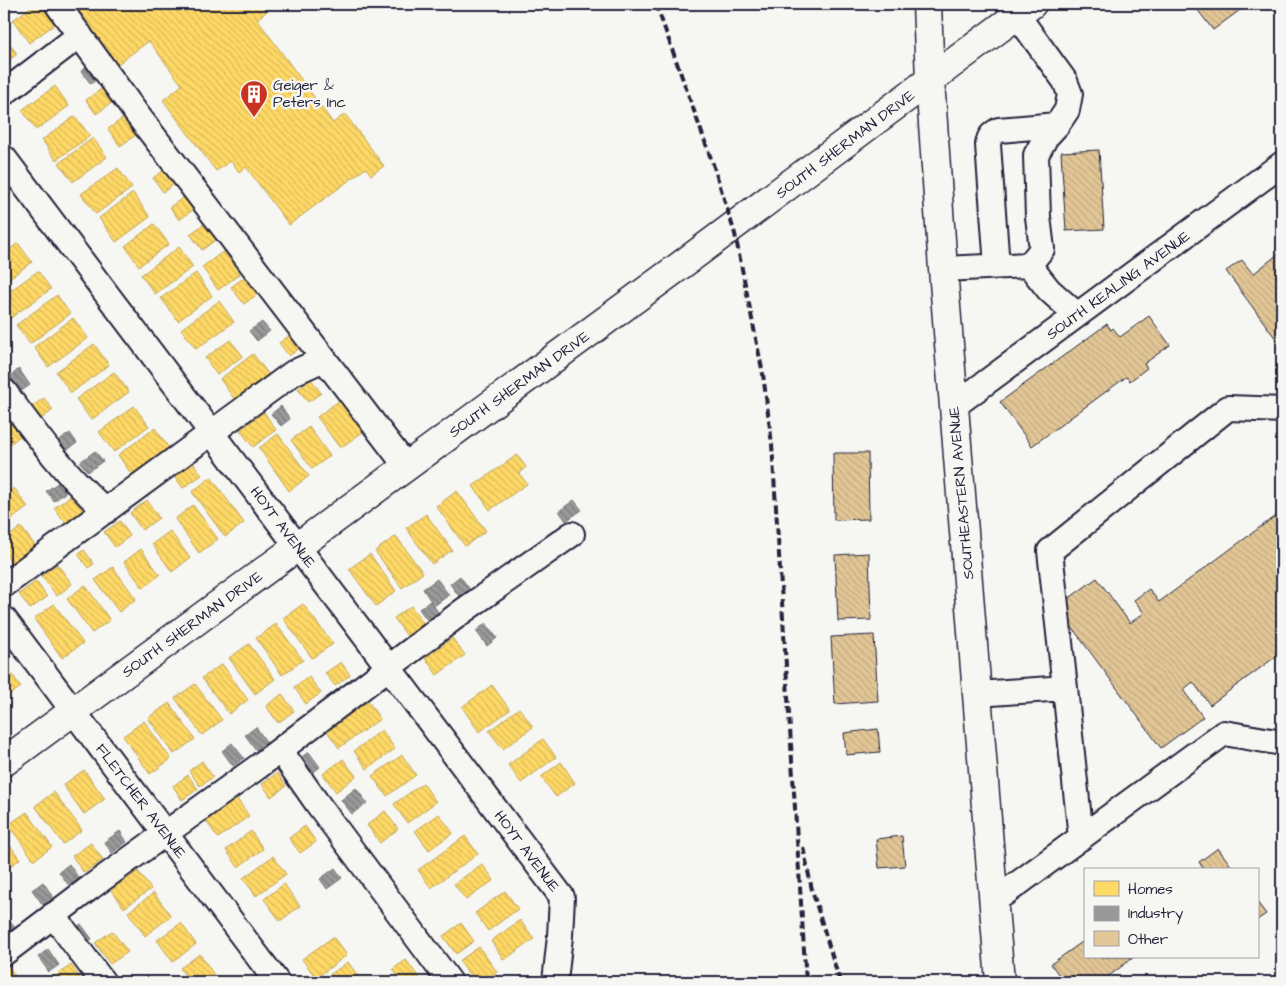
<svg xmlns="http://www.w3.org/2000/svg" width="1286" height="986" viewBox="0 0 1286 986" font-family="'Architects Daughter',sans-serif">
<defs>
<pattern id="homes-back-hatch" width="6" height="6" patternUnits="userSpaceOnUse" patternTransform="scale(1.25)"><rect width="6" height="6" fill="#ffd966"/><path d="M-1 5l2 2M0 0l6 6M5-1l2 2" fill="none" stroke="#daba59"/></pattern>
<pattern id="industry-back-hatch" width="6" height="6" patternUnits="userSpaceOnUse" patternTransform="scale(1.25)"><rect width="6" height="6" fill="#999"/><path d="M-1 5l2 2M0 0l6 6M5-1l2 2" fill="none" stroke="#7c7c7e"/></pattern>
<pattern id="building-back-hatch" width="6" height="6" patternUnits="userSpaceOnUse" patternTransform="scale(1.25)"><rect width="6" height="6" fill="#e2c696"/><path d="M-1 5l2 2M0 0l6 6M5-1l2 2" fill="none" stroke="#c2aa82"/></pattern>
</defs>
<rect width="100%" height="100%" fill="#f6f6f2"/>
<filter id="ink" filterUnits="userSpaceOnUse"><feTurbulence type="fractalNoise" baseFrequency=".02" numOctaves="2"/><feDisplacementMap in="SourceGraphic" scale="10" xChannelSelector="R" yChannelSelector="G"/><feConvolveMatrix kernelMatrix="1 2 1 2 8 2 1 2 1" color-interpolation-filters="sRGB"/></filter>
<g filter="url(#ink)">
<path fill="url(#homes-back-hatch)" stroke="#bda259" d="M35 4H41L55 24 29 43 13 20Z
M69 4H259L266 12 257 19 333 123 345 114 384 166 371 175 366 168 289 225 246 167 239 172 231 161 216 171 163 100 182 85 149 41 115 66Z
M4 35 17 54 4 64Z
M55 86 69 106 36 130 22 110Z
M104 87 114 101 96 114 86 100Z
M75 116 90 136 56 160 42 140Z
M126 116 139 133 120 146 108 129Z
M93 138 107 157 73 182 59 163Z
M118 168 132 188 96 214 81 194Z
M167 168 177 182 163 192 153 178Z
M133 193 150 217 116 242 99 218Z
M188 194 197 207 179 220 170 207Z
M207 222 218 238 202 250 190 234Z
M154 224 169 244 139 266 125 246Z
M18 243 32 262 4 282V254Z
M179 247 193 267 155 294 141 275Z
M224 251 240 274 218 290 202 267Z
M38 271 51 289 9 319 4 312V295Z
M196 273 212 296 178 321 161 298Z
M246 276 259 293 244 304 231 287Z
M57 295 70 314 30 344 16 325Z
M219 301 234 322 196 349 181 329Z
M73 318 88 338 48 367 34 347Z
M290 335 300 348 289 356 279 343Z
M230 340 243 356 217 375 205 358Z
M94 344 109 365 71 393 56 372Z
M253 354 269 375 235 400 220 379Z
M114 372 129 392 91 420 76 399Z
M311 379 321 393 308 402 298 389Z
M44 398 53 410 37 422 28 409Z
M340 400 363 432 340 448 317 417Z
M134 406 149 426 114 452 99 432Z
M264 412 276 430 253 447 240 430Z
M10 416 23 434 7 446 4 442V421Z
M309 427 330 456 312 469 291 440Z
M155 428 171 451 134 478 118 455Z
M278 434 309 476 289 491 259 448Z
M517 455 526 467 519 473 527 484 490 510 473 486Z
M190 459 202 475 183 488 171 472Z
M211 477 244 523 225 537 192 492Z
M14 488 28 507 4 525V495Z
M457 491 486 531 465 546 436 506Z
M72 495 85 513 68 526 54 508Z
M147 500 159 518 142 530 130 513Z
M193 505 218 539 199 553 175 519Z
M426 514 452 550 432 564 406 528Z
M120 521 130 536 115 547 104 532Z
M21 527 37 548 13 565 4 552V540Z
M170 531 190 558 172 572 152 544Z
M396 536 423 573 402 588 375 551Z
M141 549 160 575 143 588 124 562Z
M84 550 94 564 88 568 78 554Z
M370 554 396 591 376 606 349 569Z
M57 564 72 584 57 596 41 576Z
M113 567 136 599 119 612 95 580Z
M36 581 47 597 30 609 19 594Z
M85 585 110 620 92 633 67 599Z
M54 604 83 643 62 658 34 619Z
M303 604 333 644 312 658 283 618Z
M411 606 424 624 407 636 394 618Z
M276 624 303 660 282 675 256 638Z
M452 638 465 655 437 675 425 658Z
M249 644 275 679 255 694 229 658Z
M341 662 350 675 335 686 325 673Z
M4 663 21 687 4 699Z
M222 664 248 700 229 714 202 678Z
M309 677 321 693 306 704 294 687Z
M195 684 222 720 202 735 175 698Z
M492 685 510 710 479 732 462 707Z
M282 694 294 711 278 723 266 706Z
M368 701 380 719 339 748 327 731Z
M169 703 195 739 174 754 148 718Z
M519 708 533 727 503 749 489 731Z
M144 721 171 759 150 774 123 736Z
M382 730 395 749 367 769 354 751Z
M543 739 556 757 521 783 508 765Z
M402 755 416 775 387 796 372 776Z
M343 759 356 776 336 792 323 774Z
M202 761 213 777 200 786 189 771Z
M561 762 575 783 556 797 541 777Z
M84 770 105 799 84 814 63 785Z
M277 773 286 786 271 797 262 784Z
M188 775 198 789 182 800 173 786Z
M423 783 436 802 407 823 394 804Z
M54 792 82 830 63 844 35 806Z
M237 799 249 816 218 838 206 821Z
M385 811 398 829 380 843 367 825Z
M27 812 52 847 34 860 8 825Z
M439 814 453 833 429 850 415 831Z
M305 826 316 842 300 853 289 838Z
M251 831 263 849 238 867 226 850Z
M465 836 478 854 431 888 418 870Z
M4 837 20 859 4 871Z
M91 843 103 860 84 873 72 856Z
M273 856 286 874 256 896 243 878Z
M482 864 494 880 466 900 454 884Z
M138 871 151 889 124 908 111 890Z
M284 884 300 906 280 921 264 899Z
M505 891 518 909 488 931 475 913Z
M154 893 171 916 145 936 128 912Z
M520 920 534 939 504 960 491 941Z
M181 923 196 944 173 962 157 940Z
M461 923 474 941 456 954 443 936Z
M112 931 128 952 110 964 95 943Z
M333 937 347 955 316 978 302 959Z
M479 947 497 972 482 982H475L459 961Z
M200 954 214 975 204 982H190L180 968Z
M406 960 420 979 415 982H402L393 969Z
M348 962 362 982H327L325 978Z
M71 965 83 982H47Z
M8 966 20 982H4V969Z"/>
<path fill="url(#industry-back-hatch)" stroke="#75757d" d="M91 64 100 77 91 84 81 71Z
M262 322 270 331 257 341 249 331Z
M19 369 30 385 20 392 9 377Z
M281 406 290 419 281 426 271 414Z
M70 433 77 443 63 453 55 443Z
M95 451 103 461 88 472 80 462Z
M62 480 69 490 54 501 46 491Z
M574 500 582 510 566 521 559 511Z
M460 576 471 591 461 599 450 584Z
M437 579 449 595 434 606 423 589Z
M430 601 441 616 430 624 419 609Z
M486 623 497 638 487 646 476 631Z
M256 727 267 743 256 750 245 735Z
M232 743 244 758 233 766 222 751Z
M309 752 320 767 310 775 298 759Z
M356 788 367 803 352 814 341 800Z
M120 831 127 842 112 853 104 842Z
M69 864 80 880 70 887 59 872Z
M335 868 342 878 327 889 320 879Z
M43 882 54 898 43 905 32 890Z
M4 913 15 928 4 935Z
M81 924 92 939 82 946 71 931Z
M48 949 59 965 49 972 38 957Z"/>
<path fill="url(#building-back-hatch)" stroke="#22223b" d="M1204 4H1242L1244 7 1213 30 1197 9Z
M1099 150 1104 229 1066 231 1061 152Z
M1282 251V347L1226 271 1242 260 1253 274Z
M1149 316 1170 345 1144 364 1147 368 1130 381 1126 377 1032 446 1000 402 1107 324 1111 330 1113 328 1120 337Z
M833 453H868L869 519 834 520Z
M1282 511V652L1210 705 1193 682 1183 690 1203 717 1161 748 1057 607 1097 578 1130 623 1144 613 1134 600 1149 589 1159 602Z
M869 553 871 620 838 621 835 555Z
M874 635 878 701 835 704 831 637Z
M878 729 880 752 846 755 844 733Z
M902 836 905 866 879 868 876 839Z
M1218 848 1234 870H1204L1199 862Z
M1257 902 1266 914 1257 920Z
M1085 940V957H1134L1101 982H1064L1051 964Z"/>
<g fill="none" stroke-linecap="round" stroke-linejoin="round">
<g stroke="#22223b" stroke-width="28">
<path id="minor" d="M57 4 136 113 406 466
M4 93 80 35
M4 158 562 897 560 936 555 982
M1029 265 1049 290 1077 315
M997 266 988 145C989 136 992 134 999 130L1057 125
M943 269 1029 265 1042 249 1038 217 1036 155 1046 137 1057 125 1067 110 1070 94 1065 81 1017 15
M4 391C35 433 66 476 106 511
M954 406 1282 164
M4 585 293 373 324 359
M4 619 277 982
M1065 688 1081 838
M977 694 1065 688 1050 551 1228 408 1282 410
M280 750 317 803 450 982
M994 901 1224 733 1282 743
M53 915 103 982
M4 953 91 887 259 766 463 611 572 534"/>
</g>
<g stroke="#22223b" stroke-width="31">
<path id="major" d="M927 4 930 80 943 269 1000 982
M4 762 673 271 1032 4"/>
</g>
<use href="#minor" stroke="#f6f6f2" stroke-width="24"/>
<use href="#major" stroke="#f6f6f2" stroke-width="28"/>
<path stroke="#22223b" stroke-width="4" stroke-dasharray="8 4" stroke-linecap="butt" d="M656 4 714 167 735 234 763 374 772 444 806 982
M803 847 812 890 840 982"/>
</g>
</g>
<defs>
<g id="building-pin" transform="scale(1.4375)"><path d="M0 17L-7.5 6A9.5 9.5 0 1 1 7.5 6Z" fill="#c8321e" stroke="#f6f6f2"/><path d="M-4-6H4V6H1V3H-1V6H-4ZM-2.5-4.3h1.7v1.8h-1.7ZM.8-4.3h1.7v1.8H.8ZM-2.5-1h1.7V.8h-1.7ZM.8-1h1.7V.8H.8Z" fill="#fff"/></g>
</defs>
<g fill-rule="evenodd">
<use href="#building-pin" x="254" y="94"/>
</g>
<g text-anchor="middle" stroke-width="5" stroke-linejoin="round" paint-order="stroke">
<g font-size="15" fill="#22223b" stroke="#f6f6f2" text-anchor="start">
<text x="273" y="90">Geiger &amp;<tspan x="273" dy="17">Peters Inc</tspan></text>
</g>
<g font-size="15" fill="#22223b" stroke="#f6f6f2">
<text transform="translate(845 144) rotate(-37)" y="5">SOUTH SHERMAN DRIVE</text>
<text transform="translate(1118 285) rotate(-36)" y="5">SOUTH KEALING AVENUE</text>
<text transform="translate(519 384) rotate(-36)" y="5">SOUTH SHERMAN DRIVE</text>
<text transform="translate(961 493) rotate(-95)" y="5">SOUTHEASTERN AVENUE</text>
<text transform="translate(283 527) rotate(53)" y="5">HOYT AVENUE</text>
<text transform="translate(192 624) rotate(-36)" y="5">SOUTH SHERMAN DRIVE</text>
<text transform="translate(141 801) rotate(53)" y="5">FLETCHER AVENUE</text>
<text transform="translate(527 851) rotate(53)" y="5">HOYT AVENUE</text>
</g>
</g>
<rect width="1286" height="986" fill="none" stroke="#f6f6f2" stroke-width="20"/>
<rect x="10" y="10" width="1266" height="966" fill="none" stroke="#22223b" stroke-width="2" filter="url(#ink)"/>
<rect x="1084" y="868" width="175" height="90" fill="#f6f6f2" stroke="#a1a1a9"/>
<rect x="1094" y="881" width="25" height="15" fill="#ffd966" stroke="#a1a1a9"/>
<text x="1128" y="894" font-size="15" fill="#22223b">Homes</text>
<rect x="1094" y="906" width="25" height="15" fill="#999999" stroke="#a1a1a9"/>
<text x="1128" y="918" font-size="15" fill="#22223b">Industry</text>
<rect x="1094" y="931" width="25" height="15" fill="#e2c696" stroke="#a1a1a9"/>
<text x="1128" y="944" font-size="15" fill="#22223b">Other</text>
</svg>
